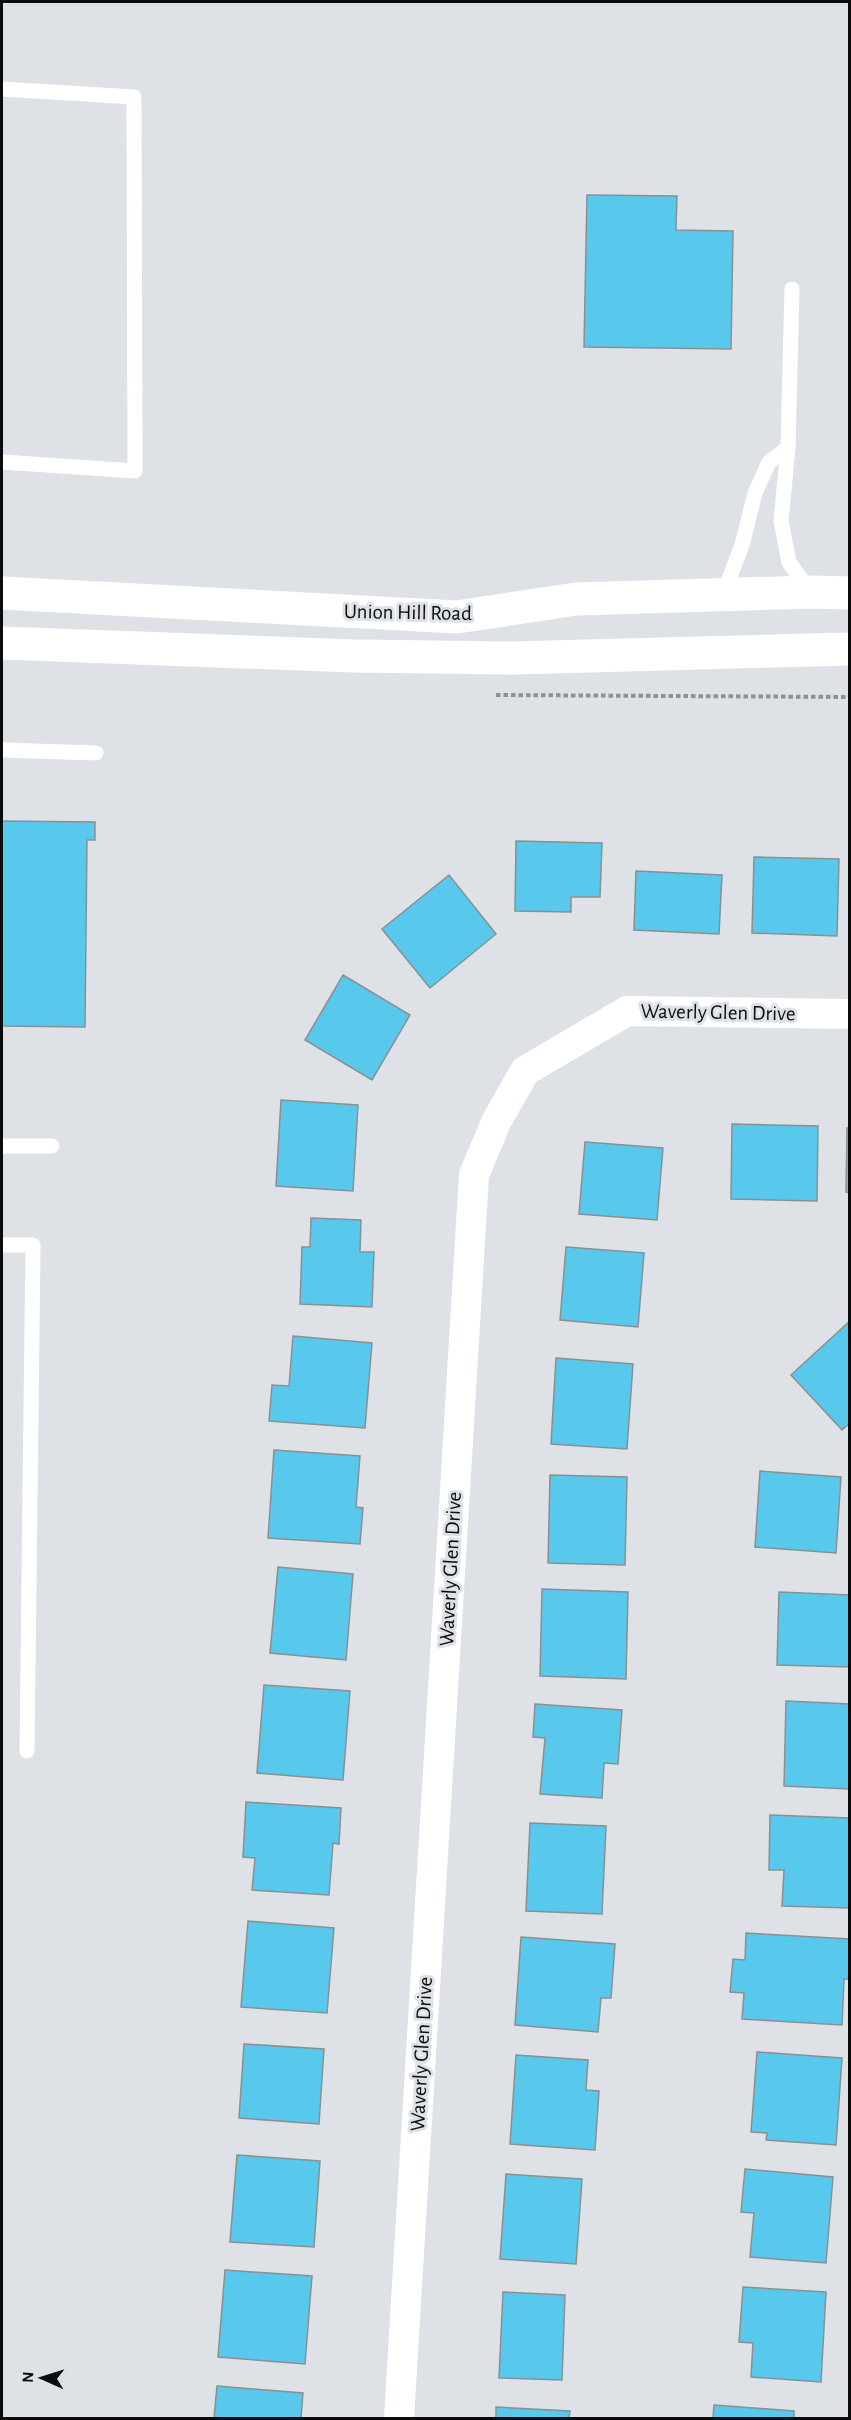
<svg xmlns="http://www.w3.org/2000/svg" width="851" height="2420" viewBox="0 0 851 2420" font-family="'Alegreya Sans',sans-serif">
<rect width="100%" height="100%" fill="#dee2e7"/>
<path fill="#59c8ed" stroke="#8a9092" stroke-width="1.5" d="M587 195 677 196 676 230 733 231 731 349 584 347Z
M2 821 95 822V840H87L85 1027 2 1026Z
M516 841 602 843 600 897H571V912L515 911Z
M754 857 839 859 837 936 752 933Z
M636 871 722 875 719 934 634 930Z
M449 875 496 934 430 988 382 929Z
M343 975 410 1015 372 1080 305 1040Z
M281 1100 358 1105 353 1191 276 1186Z
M732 1124 818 1126 817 1201 731 1199Z
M847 1128H850V1193L846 1192Z
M585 1142 663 1148 657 1220 579 1214Z
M311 1218 361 1220 360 1252H374L372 1307 300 1304 302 1247H310Z
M566 1247 644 1253 638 1327 560 1320Z
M850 1321V1423L842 1430 791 1375Z
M293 1336 372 1343 365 1428 269 1421 272 1385 289 1386Z
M556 1358 633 1364 627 1449 551 1444Z
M274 1450 360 1456 356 1507 363 1508 360 1544 268 1538Z
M760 1471 841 1477 836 1553 755 1547Z
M550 1475 627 1477 625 1565 548 1563Z
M278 1567 353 1574 346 1660 270 1653Z
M542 1589 628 1592 626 1679 540 1676Z
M779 1592 850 1595V1667L777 1665Z
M264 1685 350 1691 343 1780 257 1773Z
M786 1701 850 1704V1789L784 1786Z
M535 1704 622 1710 618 1764 604 1763 602 1798 540 1794 545 1738 533 1737Z
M246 1802 341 1808 339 1844 333 1843 329 1895 252 1890 255 1858 243 1857Z
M770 1815 850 1818V1908L782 1906 784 1870H769Z
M530 1823 606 1826 602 1914 526 1911Z
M248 1921 334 1928 327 2013 241 2007Z
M746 1933 850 1939V1979H844L842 2025 742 2019 744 1993 730 1992 733 1959 745 1960Z
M521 1937 615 1944 611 1998H601L598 2032 515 2025Z
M244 2044 324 2049 319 2124 239 2118Z
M757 2052 842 2058 836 2145 766 2140 767 2133 751 2132Z
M516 2055 588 2060 586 2090 599 2091 595 2150 510 2144Z
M237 2155 320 2161 314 2247 230 2242Z
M745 2169 833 2177 826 2263 750 2257 754 2213 741 2212Z
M506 2174 582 2179 576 2264 500 2259Z
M225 2270 312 2276 305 2364 218 2357Z
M743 2287 826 2292 821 2382 751 2377 753 2343 739 2342Z
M503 2292 565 2295 562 2380 499 2378Z
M217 2386 303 2393 301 2418H214Z
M714 2405 794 2411V2418H713Z
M496 2407 570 2411 569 2418H496Z"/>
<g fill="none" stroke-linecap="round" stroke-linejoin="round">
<path stroke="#8d9094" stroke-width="4" stroke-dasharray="4.5 3" stroke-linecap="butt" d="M496 695 850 697"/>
<path stroke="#fff" stroke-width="15" d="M2 89 134 97 135 471 2 462
M792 289 788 448 781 521 789 562 810 592
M723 595 742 545 755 493 769 462 788 448
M2 750 96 753
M2 1146H52
M2 1245H33L27 1751"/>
<path stroke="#fff" stroke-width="30" d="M399 2418 474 1175 497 1120 525 1071 627 1011 850 1014"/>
<path stroke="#fff" stroke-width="33" d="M2 593 457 617 576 599 810 592 850 593
M2 643 354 656 514 658 850 649"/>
</g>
<g text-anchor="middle" stroke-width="6" stroke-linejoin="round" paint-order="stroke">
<g font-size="21" fill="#0b0c0e" stroke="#dee2e7">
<text transform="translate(408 612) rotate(1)" y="7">Union Hill Road</text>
<text transform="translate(718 1012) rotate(1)" y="7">Waverly Glen Drive</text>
<text transform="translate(450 1569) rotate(-87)" y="7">Waverly Glen Drive</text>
<text transform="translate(421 2054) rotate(-87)" y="7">Waverly Glen Drive</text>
</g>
</g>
<rect width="851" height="2420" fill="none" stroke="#0b0c0e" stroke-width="6"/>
<g transform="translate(42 2378) rotate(273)" stroke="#dee2e7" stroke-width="4.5" paint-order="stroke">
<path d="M0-4.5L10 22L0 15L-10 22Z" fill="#0b0c0e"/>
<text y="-9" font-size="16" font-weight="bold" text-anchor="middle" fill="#0b0c0e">N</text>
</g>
</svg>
